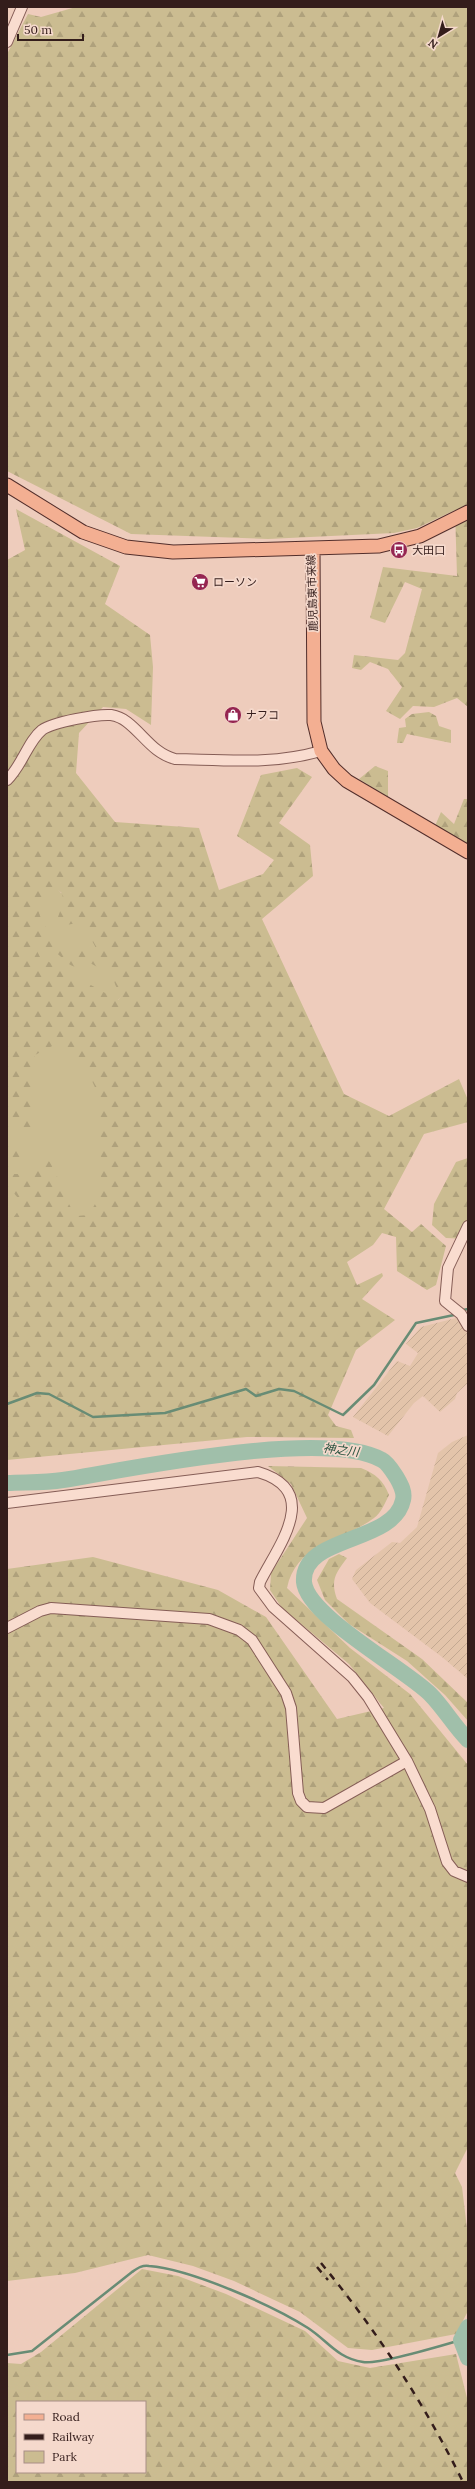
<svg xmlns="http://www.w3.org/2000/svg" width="475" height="2489" viewBox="0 0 475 2489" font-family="Lora,'Noto Sans JP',serif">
<defs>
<pattern id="farmland-furrows" width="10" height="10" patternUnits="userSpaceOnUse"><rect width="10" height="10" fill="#e3c4aa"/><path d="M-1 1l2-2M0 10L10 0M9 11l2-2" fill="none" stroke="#c3a892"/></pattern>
<pattern id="forest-firs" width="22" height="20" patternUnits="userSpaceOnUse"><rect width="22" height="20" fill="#cbbc91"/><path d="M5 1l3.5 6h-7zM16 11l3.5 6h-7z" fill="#afa17c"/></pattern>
</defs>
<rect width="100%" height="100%" fill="#eeccbc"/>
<path fill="url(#farmland-furrows)" d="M456 1318 468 1334V1383L457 1393 455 1399 440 1412 423 1396 414 1403 388 1436 353 1417 397 1361 410 1366 418 1353 406 1344 421 1327Z
M468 1435V1679L442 1657 370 1603 352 1579 356 1570 392 1542 400 1543 417 1527 438 1453 452 1442Z"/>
<path fill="#cbbc91" d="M7 850 30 861 141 975 80 1041 111 1089 99 1214 7 1250Z"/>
<path fill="url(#forest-firs)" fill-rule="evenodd" d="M76 7H468V707L457 698 434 707 413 706 400 719 386 711 402 687 388 669 370 662 361 670 352 668 354 655 398 660 405 653 422 589 405 582 385 623 370 618 383 567 457 576 455 510 417 528 394 533 268 539 131 534 7 471V54L28 14 41 17Z
M16 509 120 566 105 604 150 635 153 667 151 725 126 709 103 707 79 733 76 773 115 822 199 828 219 890 263 874 274 860 237 836 261 775 297 768 312 777 279 823 310 845 313 876 262 919 344 1094 389 1116 459 1079 468 1100V1122L424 1134 384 1209 412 1232 421 1224 446 1246 436 1285 427 1290 397 1271 396 1237 382 1233 373 1245 347 1262 357 1285 382 1273 383 1276 362 1299 395 1320 356 1350 328 1415 336 1426 351 1430 354 1438 247 1437 7 1460V1218H13L19 1210 18 1198 12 1191H7V1139H15L23 1149 20 1161 9 1170 12 1174H18L26 1181 35 1176 34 1162 46 1156C59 1174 63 1197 76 1216L89 1215 101 1193 100 1098 85 1066 56 1044 35 1055 31 1130 7 1128V560L25 550ZM53 888 61 892 64 900 58 917 64 925C68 925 73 923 76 924 89 929 101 957 105 970L109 966 115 973C112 982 116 987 122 995L118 1000 40 957 37 951 39 947C63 949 62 966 80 968V962L83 959 99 968 84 943 71 949C60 943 39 924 39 910 39 904 43 897 45 892Z
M429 712 436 716 439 726 451 730V743L407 734 403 743H397L399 728 406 727 405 719 412 714Z
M375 766 388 771V797L359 779Z
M464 799H468V844L435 826 441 812 454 824Z
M468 1158V1239L446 1238 432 1225 434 1204 456 1162Z
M268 1466 361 1468C376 1474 383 1480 389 1495 385 1503 381 1513 374 1518 342 1542 297 1542 287 1588L350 1648 410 1694 468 1765V2147L455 2173 462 2187 468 2237V2311L456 2334 372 2350 348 2348 300 2312 234 2281 193 2266 148 2255 75 2273 7 2281V1569L93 1557 218 1590 266 1617 337 1719 384 1708 349 1664 282 1608 270 1590 271 1573 307 1518 291 1484Z
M339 1554 347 1558C336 1573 330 1580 337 1599L422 1659 468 1703V1721L445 1695 407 1661 349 1624 325 1600 317 1580 329 1559Z
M142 2269 178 2276 226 2294 305 2331 338 2361 370 2368 456 2354 468 2402V2482H7V2363L21 2364 41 2352ZM17 2402H145V2472H17Z"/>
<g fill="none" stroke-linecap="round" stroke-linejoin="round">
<path stroke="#688c75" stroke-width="2.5" d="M463 1310 468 1309
M7 1404 37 1393 49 1394 93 1417 165 1413 246 1389 256 1396 279 1389 294 1391 343 1415 374 1385 416 1323 454 1315
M7 2355 32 2351 132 2272C138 2268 142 2265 149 2266 190 2269 272 2305 308 2328 328 2341 337 2358 363 2362 378 2365 444 2345 461 2340"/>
<path stroke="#a0bfaa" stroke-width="16" d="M7 1483C25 1482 45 1483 63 1480 130 1469 326 1428 382 1460 388 1463 393 1472 397 1478 401 1485 405 1492 403 1500 394 1544 301 1535 304 1582 307 1616 405 1669 430 1694 444 1708 454 1726 468 1740
M468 2327 461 2340 468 2358"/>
<g stroke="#855d56" stroke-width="12">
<path id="minor" d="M7 42 22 7
M7 780C22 766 28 741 42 730 53 722 97 714 111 715 117 716 122 718 127 722 144 735 153 753 175 759 225 760 273 765 321 751
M468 1226 448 1268 445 1301 461 1314 468 1326
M7 1503 258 1472C323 1491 278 1546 260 1582L259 1588 273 1607 352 1677 368 1697 407 1761 430 1809 447 1862 454 1871 468 1877
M7 1628 40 1611 51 1608 209 1619 239 1630 252 1640 286 1693 291 1708 298 1793 301 1801 307 1807 324 1808 407 1761"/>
</g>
<g stroke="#522e2b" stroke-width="15">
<path id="major" d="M7 485 83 532 126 547 173 552 379 546 420 536 468 512
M313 550 314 722 321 751 334 769 347 781 468 852"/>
</g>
<use href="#minor" stroke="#f9dccf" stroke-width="10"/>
<use href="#major" stroke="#f3af92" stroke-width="13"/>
<path stroke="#341d1b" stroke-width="2.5" stroke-dasharray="7 7" stroke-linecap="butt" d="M321 2263C377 2331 424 2403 463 2482
M317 2267 328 2280"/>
</g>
<defs>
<g id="bus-disc" transform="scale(0.9)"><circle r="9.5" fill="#952551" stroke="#f5d9cc"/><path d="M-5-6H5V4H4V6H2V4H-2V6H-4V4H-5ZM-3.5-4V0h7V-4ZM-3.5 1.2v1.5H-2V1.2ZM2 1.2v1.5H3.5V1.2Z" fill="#fff"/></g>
<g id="supermarket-disc" transform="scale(0.9)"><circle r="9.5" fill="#952551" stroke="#f5d9cc"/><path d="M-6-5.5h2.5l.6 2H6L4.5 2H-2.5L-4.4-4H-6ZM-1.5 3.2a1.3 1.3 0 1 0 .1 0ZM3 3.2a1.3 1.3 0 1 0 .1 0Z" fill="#fff"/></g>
<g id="shop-disc" transform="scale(0.9)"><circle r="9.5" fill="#952551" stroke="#f5d9cc"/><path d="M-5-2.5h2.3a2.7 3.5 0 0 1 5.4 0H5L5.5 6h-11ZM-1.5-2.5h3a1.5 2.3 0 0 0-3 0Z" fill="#fff"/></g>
</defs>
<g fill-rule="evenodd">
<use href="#bus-disc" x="399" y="550"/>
<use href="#supermarket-disc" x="200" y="582"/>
<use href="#shop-disc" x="233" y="715"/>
</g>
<g text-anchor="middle" stroke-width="3.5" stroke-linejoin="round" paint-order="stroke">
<g font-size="11" fill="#341d1b" stroke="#f5d9cc" text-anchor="start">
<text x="412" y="554">大田口</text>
<text x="213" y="586">ローソン</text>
<text x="246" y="719">ナフコ</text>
</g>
<g font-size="11" fill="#341d1b" stroke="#f5d9cc">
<text transform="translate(312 593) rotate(-92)" y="4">鹿児島東市来線</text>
</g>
<g font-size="12" font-style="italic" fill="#2a5441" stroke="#f5d9cc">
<text transform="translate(341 1450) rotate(7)" y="4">神之川</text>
</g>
</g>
<rect width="475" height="2489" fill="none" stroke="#341d1b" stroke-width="16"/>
<rect x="16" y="2401" width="130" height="72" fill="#f5d9cc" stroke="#a88e85"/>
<rect x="24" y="2414" width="20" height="6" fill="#f3af92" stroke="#a88e85"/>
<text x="52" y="2421" font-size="12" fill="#341d1b">Road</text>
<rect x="24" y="2434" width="20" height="6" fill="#341d1b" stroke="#a88e85"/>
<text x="52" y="2441" font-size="12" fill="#341d1b">Railway</text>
<rect x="24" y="2451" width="20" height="12" fill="#cbbc91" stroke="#a88e85"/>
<text x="52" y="2461" font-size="12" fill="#341d1b">Park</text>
<g transform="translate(439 36) rotate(217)" stroke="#f5d9cc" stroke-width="3" paint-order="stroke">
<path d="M0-3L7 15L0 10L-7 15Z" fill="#341d1b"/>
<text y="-6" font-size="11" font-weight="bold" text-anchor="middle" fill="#341d1b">N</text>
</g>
<path d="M18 34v6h65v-6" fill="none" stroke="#341d1b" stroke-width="2"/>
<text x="24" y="34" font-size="12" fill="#341d1b" stroke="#f5d9cc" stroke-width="3" paint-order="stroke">50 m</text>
</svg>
